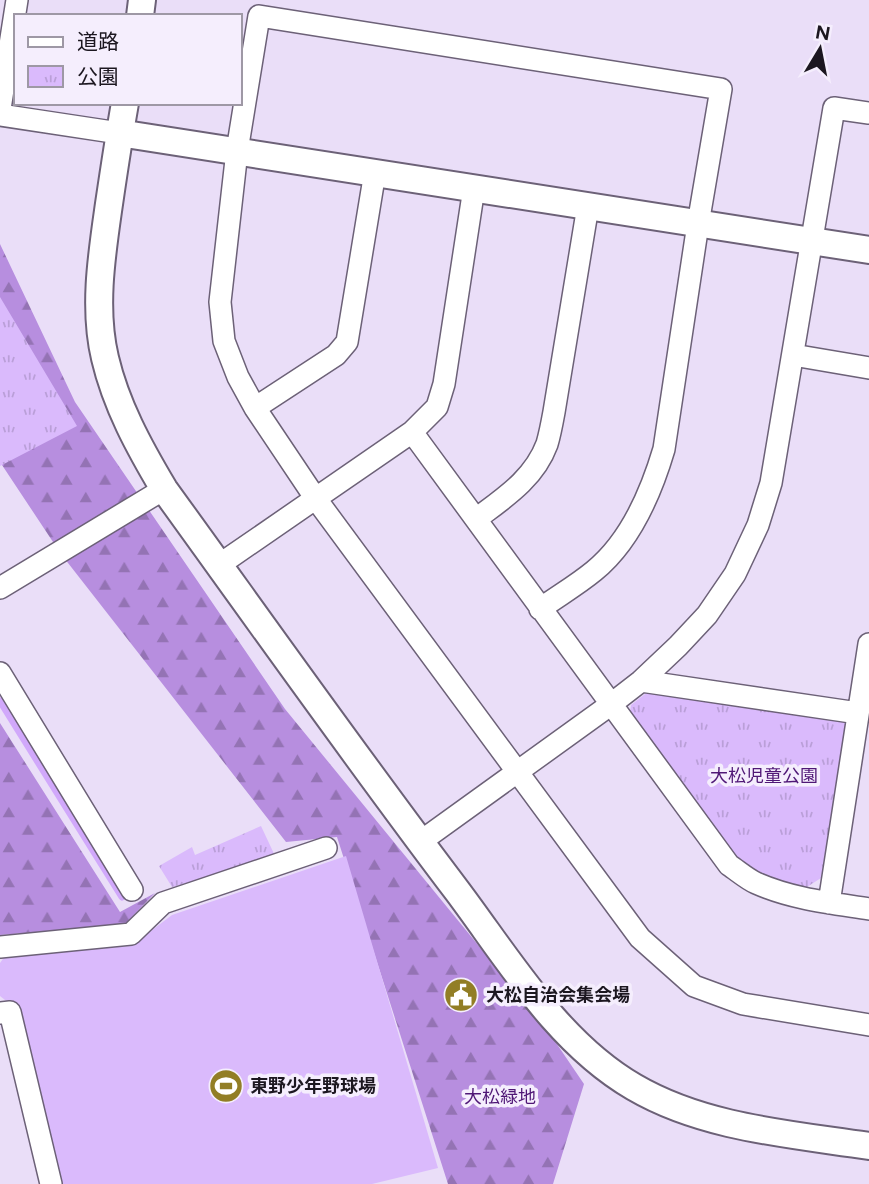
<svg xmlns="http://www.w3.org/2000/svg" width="869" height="1184" viewBox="0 0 869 1184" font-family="Figtree,'Noto Sans JP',sans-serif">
<defs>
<pattern id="forest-firs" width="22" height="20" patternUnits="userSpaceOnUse" patternTransform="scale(1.75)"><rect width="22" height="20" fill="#b78edf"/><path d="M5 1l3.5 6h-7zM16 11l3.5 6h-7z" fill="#9473b4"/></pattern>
<pattern id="park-tufts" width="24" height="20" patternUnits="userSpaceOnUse" patternTransform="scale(1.75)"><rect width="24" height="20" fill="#dabafc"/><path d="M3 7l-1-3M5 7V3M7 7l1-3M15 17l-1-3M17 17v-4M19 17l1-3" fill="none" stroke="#ba9fd8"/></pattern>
</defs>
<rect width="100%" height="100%" fill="#eadef8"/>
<path fill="url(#forest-firs)" d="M0 244 75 402 285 709 546 1028 584 1084 553 1184H448L337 837 286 842 61 554 0 462Z
M0 723 120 912 155 893 124 925 0 935Z"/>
<path fill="url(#park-tufts)" d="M0 297 77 426 0 466Z
M654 687 846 721 821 878 807 887C777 880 760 876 736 856L630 712 631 705Z
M261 826 276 858 172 887 159 866 192 847 195 855Z"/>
<path fill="#dabafc" d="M346 856 438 1168 372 1184H61L18 1004H10L0 996V963L5 956 131 946 172 915Z"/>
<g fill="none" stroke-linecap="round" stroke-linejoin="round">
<path stroke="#d1a8fb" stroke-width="7" d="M0 701 122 897"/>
<g stroke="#6c6177" stroke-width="24">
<path id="minor" d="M0 109 17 0
M0 115 119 133
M793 355 869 368
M255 408 336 355 347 342 375 172
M412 432 729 865C738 871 747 879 756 883 792 899 831 903 869 909
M476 519C504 498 534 479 547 444 550 434 552 423 554 412L588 206
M219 565 412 432 437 407 444 384 474 188
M0 588 164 489
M540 609C558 596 577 585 594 571 631 541 651 493 664 449L698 224 721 89 259 16 237 151 220 302 224 341 238 377 255 408 316 499 640 938 694 986 743 1004 869 1025
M0 673 132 890
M641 681 858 713
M420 842 610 705 641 681 678 646 707 615 735 574 758 525 771 483 834 108 869 113
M829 903 869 644
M0 947 131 934 163 903 326 848
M0 1013 10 1012 51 1184"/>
</g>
<g stroke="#6c6177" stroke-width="30">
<path id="tertiary" d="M140 16 142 0
M125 103C119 137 114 170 109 204 102 253 93 308 105 358 116 405 139 447 164 489 261 623 357 759 458 892 509 960 558 1043 634 1087 704 1128 790 1134 869 1146
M119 133 869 250"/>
</g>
<use href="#minor" stroke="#fff" stroke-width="21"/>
<use href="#tertiary" stroke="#fff" stroke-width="26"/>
</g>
<defs>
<g id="civic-disc" transform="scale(1.75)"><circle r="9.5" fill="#927e25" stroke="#f5eefd"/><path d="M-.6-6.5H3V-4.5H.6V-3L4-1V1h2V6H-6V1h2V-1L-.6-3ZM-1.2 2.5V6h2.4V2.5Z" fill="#fff"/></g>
<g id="stadium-disc" transform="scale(1.75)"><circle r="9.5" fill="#927e25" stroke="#f5eefd"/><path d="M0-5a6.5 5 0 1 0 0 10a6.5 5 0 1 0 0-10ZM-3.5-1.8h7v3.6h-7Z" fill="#fff"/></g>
</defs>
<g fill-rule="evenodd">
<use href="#civic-disc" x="461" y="995"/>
<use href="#stadium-disc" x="226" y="1086"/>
</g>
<g text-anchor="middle" stroke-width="7" stroke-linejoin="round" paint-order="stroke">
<g font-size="18" fill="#4f1776" stroke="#f5eefd">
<text x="764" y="782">大松児童公園</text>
<text x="500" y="1103">大松緑地</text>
</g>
<g font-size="18" font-weight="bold" fill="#1c1720" stroke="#f5eefd" text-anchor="start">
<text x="486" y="1001">大松自治会集会場</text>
<text x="250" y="1092">東野少年野球場</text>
</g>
</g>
<rect x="14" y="14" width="228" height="91" fill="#f5eefd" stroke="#9e98a5" stroke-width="2"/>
<rect x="28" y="37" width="35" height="10" fill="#ffffff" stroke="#9e98a5" stroke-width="2"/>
<text x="77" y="49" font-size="21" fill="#1c1720">道路</text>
<rect x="28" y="66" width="35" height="21" fill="url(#park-tufts)" stroke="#9e98a5" stroke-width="2"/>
<text x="77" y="84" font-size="21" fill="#1c1720">公園</text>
<g transform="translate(820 49) rotate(10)" stroke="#f5eefd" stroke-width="5" paint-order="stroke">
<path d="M0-5L12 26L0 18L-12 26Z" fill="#1c1720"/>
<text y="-10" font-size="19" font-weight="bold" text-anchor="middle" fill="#1c1720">N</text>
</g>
</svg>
